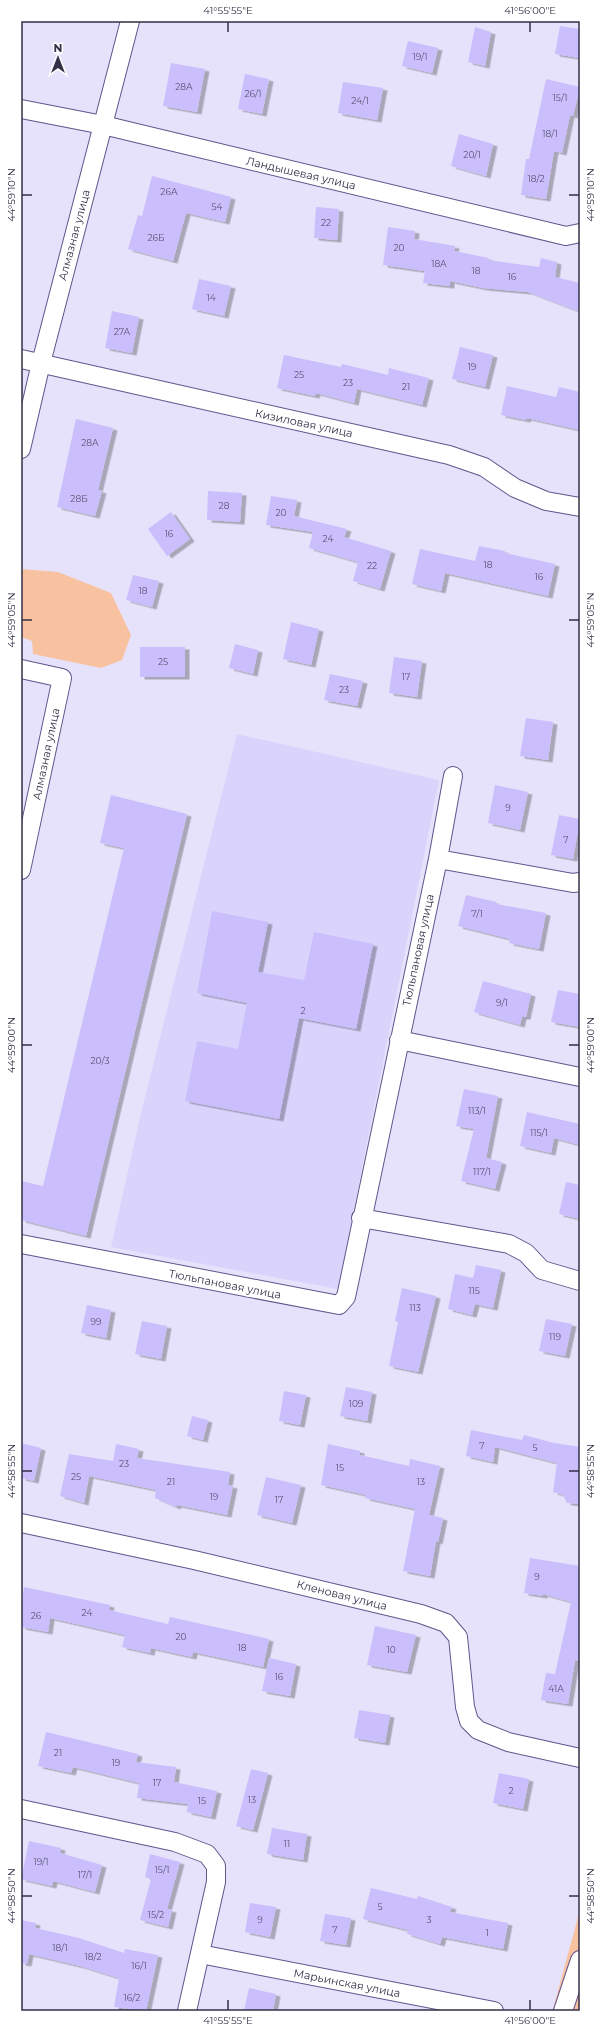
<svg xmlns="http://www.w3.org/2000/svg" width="601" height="2032" viewBox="0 0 601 2032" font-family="Montserrat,sans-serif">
<defs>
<filter id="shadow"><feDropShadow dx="4.5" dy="2.5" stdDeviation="0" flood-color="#0004"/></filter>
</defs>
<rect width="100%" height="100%" fill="#e6e2fb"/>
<path fill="#dad3fc" d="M237 734 439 780 338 1289 111 1247 141 1113Z"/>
<path fill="#f8c2a1" d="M21 569 58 572 111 593 131 635 122 660 101 668 33 654 32 641 21 637Z
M580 1910V2011H553V2009Z"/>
<path fill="#cabffc" filter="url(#shadow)" d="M560 26 580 29V58L555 54Z
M475 27 491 32 485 66 468 62Z
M408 41 438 48 432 73 402 66Z
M171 63 205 69 197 112 163 106Z
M245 74 269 79 262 114 238 109Z
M546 79 580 87 573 116 570 115 562 153 554 151 546 199 521 195 526 159H529Z
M343 82 383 88 377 120 338 113Z
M459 134 493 144 486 176 451 166Z
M152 176 231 197 225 222 186 213 173 261 128 249 138 215 142 216Z
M316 207 339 209 337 240 314 238Z
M388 227 415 231 414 239 455 246 454 251 489 258 488 260 539 267 541 258 557 262 555 277 580 283V312L528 292 483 288 450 281V286L423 283 425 271 383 265Z
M199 279 231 286 224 316 192 309Z
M112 311 139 317 132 353 105 348Z
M460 347 493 355 485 387 452 379Z
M284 355 341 367 342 364 388 375 389 368 429 378 422 405 357 389 354 403 316 393 315 396 277 388Z
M507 386 556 397 559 387 580 392V430L527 418 526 420 501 415Z
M76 419 113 428 98 490 102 491 95 516 57 507Z
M208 491 242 493 240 522 207 520Z
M271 496 297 500 294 516 347 529 344 537 391 551 380 589 353 581 358 562 309 548 313 532 266 525Z
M171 512 190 539 167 556 148 529Z
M479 546 505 551V553L555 564 548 596 445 573 441 591 412 584 420 549 475 561Z
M133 575 159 581 152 607 126 600Z
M291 622 319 629 311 665 283 659Z
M235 644 258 650 253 674 229 668Z
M140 647H185V677H140Z
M394 657 422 661 417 697 389 693Z
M330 674 363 681 357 706 324 700Z
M526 718 553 722 548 760 520 756Z
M495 785 528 792 520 830 488 823Z
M111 795 187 814 86 1236 21 1220V1181L43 1186 124 848 100 843Z
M559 815 580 819 573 859 551 855Z
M466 895 496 902V904L546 913 539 949 509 943 510 939 458 926Z
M212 911 268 922 258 972 304 980 314 932 373 944 356 1029 299 1018 279 1119 185 1101 197 1041 238 1049 247 1003 197 993Z
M483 981 531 994 526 1017H522L520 1025 474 1012Z
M558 990 580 994V1027L551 1022Z
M464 1089 498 1096 486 1158 502 1162 495 1189 461 1181 474 1129 456 1126Z
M527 1112 580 1124V1145L554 1138 551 1153 520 1146Z
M566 1182 580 1185V1219L559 1214Z
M476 1265 501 1270 493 1308 475 1304 472 1315 448 1309 455 1274 473 1278Z
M402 1288 436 1296 418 1372 389 1366 398 1322 395 1321Z
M87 1305 111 1310 106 1338 81 1333Z
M546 1319 572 1324 565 1356 539 1351Z
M142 1321 167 1326 161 1359 135 1354Z
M346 1387 372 1392 367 1421 340 1416Z
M284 1391 306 1395 300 1425 279 1421Z
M192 1416 208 1420 203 1440 187 1436Z
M471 1430 522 1440 524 1435 554 1443 580 1447V1504L567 1503 563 1495 553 1492 557 1463 495 1447 493 1462 466 1456Z
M21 1443 41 1448 34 1481 21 1478Z
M116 1444 139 1449 137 1458 230 1472 228 1485 233 1486 227 1515 177 1505 176 1507 155 1498 156 1490 89 1476 84 1503 60 1496 69 1454 113 1461Z
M328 1444 360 1451V1455L409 1466 410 1459 440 1466 429 1515 443 1518 438 1542 436 1541 430 1576 403 1571 415 1509 365 1498 366 1495 321 1485Z
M266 1477 301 1485 292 1523 257 1515Z
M530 1558 580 1566V1661L575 1660 568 1704 541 1700 546 1673 555 1674 571 1602 543 1594V1596L524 1593Z
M24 1587 110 1605 109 1610 168 1624 170 1617 269 1639 263 1667 193 1652 192 1657 151 1648 150 1653 122 1647 125 1635 50 1618 48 1632 21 1627V1606Z
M375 1626 416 1635 407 1672 367 1665Z
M269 1658 296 1664 290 1696 262 1691Z
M359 1710 390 1715 385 1743 354 1738Z
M46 1732 138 1754 136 1762 176 1767 174 1782 217 1791 211 1817 187 1812 188 1804 137 1798 139 1783 73 1767 71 1773 38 1766Z
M251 1769 268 1773 253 1830 236 1826Z
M499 1773 529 1779 523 1809 493 1803Z
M272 1828 307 1834 303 1860 267 1854Z
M29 1841 61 1848 60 1853 102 1865 95 1892 53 1881 52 1886 21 1879Z
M150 1854 180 1862 167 1909 172 1910 168 1927 140 1920 151 1879 145 1877Z
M371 1888 417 1899 418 1896 452 1907 450 1912 508 1923 503 1949 442 1937 440 1944 407 1934 408 1930 363 1919Z
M250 1903 276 1907 270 1937 245 1932Z
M325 1914 351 1918 346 1945 320 1941Z
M21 1920 36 1923 35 1928 79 1938 124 1953 125 1949 158 1955 146 2011 114 2007 119 1978 80 1966 29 1954 27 1964 21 1963Z
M249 1988 276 1994 273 2011H244Z"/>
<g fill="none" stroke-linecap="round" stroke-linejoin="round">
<g stroke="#61558b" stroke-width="20">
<path id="street" d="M21 109 103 125 566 236 580 233
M21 359 449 455 484 467 515 488 546 501 580 507
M21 449 41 363 130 21
M21 669 62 678 21 870
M438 859 573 883 580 882
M399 1040 580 1077
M361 1218 509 1244 526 1253 542 1270 580 1281
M21 1244 339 1305 346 1297 438 859 453 776
M21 1523 194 1560 421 1614 446 1623 458 1637 465 1707 469 1721 478 1730 508 1742 580 1758
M21 1809 175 1842 207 1854 216 1866V1882L187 2011
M200 1954 494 2011
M563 2011 580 1960"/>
</g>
<use href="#street" stroke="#fff" stroke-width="18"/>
</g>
<path fill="none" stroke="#342f47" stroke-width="1.5" d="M228 22V32M530 22V32M22 195H32M569 195H579M22 620H32M569 620H579M22 1045H32M569 1045H579M22 1471H32M569 1471H579M22 1896H32M569 1896H579M228 2000V2010M530 2000V2010"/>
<g text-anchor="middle" stroke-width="4" stroke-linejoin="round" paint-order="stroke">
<g font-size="9" fill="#5a5374">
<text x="420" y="60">19/1</text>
<text x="184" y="90">28А</text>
<text x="253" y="97">26/1</text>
<text x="560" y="101">15/1</text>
<text x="360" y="104">24/1</text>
<text x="550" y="137">18/1</text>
<text x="472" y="158">20/1</text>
<text x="536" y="182">18/2</text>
<text x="169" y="195">26А</text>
<text x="217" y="210">54</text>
<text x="326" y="226">22</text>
<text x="156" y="241">26Б</text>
<text x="399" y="251">20</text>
<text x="439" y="267">18А</text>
<text x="476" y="274">18</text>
<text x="512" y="280">16</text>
<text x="211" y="301">14</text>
<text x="122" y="335">27А</text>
<text x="472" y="370">19</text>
<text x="299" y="378">25</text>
<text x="348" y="386">23</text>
<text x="406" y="390">21</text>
<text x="90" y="446">28А</text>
<text x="79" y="502">28Б</text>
<text x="224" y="509">28</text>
<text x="281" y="516">20</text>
<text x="169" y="537">16</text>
<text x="328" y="542">24</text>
<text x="488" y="568">18</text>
<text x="372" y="569">22</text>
<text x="539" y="580">16</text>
<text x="143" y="594">18</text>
<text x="163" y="665">25</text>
<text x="406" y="680">17</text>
<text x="344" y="693">23</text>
<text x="508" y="811">9</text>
<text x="566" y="843">7</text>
<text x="477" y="917">7/1</text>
<text x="502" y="1006">9/1</text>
<text x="303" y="1014">2</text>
<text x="100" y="1064">20/3</text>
<text x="477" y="1114">113/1</text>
<text x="539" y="1136">115/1</text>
<text x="482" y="1175">117/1</text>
<text x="474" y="1294">115</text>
<text x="415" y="1311">113</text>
<text x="96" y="1325">99</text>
<text x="555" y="1340">119</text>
<text x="356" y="1407">109</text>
<text x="482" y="1449">7</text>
<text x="535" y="1451">5</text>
<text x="124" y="1467">23</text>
<text x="340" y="1471">15</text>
<text x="76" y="1480">25</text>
<text x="171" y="1485">21</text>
<text x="421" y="1485">13</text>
<text x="214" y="1500">19</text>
<text x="279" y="1503">17</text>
<text x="537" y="1580">9</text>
<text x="87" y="1616">24</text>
<text x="36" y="1619">26</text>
<text x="181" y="1640">20</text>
<text x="242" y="1651">18</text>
<text x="391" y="1653">10</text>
<text x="279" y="1680">16</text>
<text x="556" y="1692">41А</text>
<text x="58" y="1756">21</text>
<text x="116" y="1766">19</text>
<text x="157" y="1786">17</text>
<text x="511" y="1794">2</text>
<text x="252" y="1803">13</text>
<text x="202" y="1804">15</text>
<text x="287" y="1847">11</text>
<text x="41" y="1865">19/1</text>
<text x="162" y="1873">15/1</text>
<text x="85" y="1878">17/1</text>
<text x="380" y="1910">5</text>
<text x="156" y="1918">15/2</text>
<text x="260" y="1923">9</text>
<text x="429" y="1923">3</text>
<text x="335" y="1933">7</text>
<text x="487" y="1936">1</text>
<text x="60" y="1951">18/1</text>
<text x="93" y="1960">18/2</text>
<text x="139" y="1969">16/1</text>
<text x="132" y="2001">16/2</text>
</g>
<g font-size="11" fill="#342f47" stroke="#fff">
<text transform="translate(301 173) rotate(13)" y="4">Ландышевая улица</text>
<text transform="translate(74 235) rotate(-75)" y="4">Алмазная улица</text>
<text transform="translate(304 423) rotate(12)" y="4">Кизиловая улица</text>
<text transform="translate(46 754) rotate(-78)" y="4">Алмазная улица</text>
<text transform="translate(418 950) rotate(-78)" y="4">Тюльпановая улица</text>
<text transform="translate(225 1284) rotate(11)" y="4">Тюльпановая улица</text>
<text transform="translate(342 1595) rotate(14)" y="4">Кленовая улица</text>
<text transform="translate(347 1983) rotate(11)" y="4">Марьинская улица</text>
</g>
</g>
<rect width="601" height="2032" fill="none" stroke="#ffffff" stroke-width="44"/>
<g transform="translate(58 58)" stroke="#ffffff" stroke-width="3" paint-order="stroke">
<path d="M0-3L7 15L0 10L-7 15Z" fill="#342f47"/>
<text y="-6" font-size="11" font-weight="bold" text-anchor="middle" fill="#342f47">N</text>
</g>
<rect x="22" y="22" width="557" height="1988" fill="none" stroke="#342f47" stroke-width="1.5"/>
<g font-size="10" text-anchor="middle" fill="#342f47">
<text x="228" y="14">41°55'55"E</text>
<text x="530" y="14">41°56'00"E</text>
<text transform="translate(11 195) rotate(-90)" y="4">44°59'10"N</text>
<text transform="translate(590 195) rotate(-90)" y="4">44°59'10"N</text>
<text transform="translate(11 620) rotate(-90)" y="4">44°59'05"N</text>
<text transform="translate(590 620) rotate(-90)" y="4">44°59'05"N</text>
<text transform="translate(11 1045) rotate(-90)" y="4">44°59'00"N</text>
<text transform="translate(590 1045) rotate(-90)" y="4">44°59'00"N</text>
<text transform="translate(11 1471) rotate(-90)" y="4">44°58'55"N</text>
<text transform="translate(590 1471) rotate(-90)" y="4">44°58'55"N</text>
<text transform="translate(11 1896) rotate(-90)" y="4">44°58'50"N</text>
<text transform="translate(590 1896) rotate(-90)" y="4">44°58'50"N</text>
<text x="228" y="2024">41°55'55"E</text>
<text x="530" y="2024">41°56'00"E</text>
</g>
</svg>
